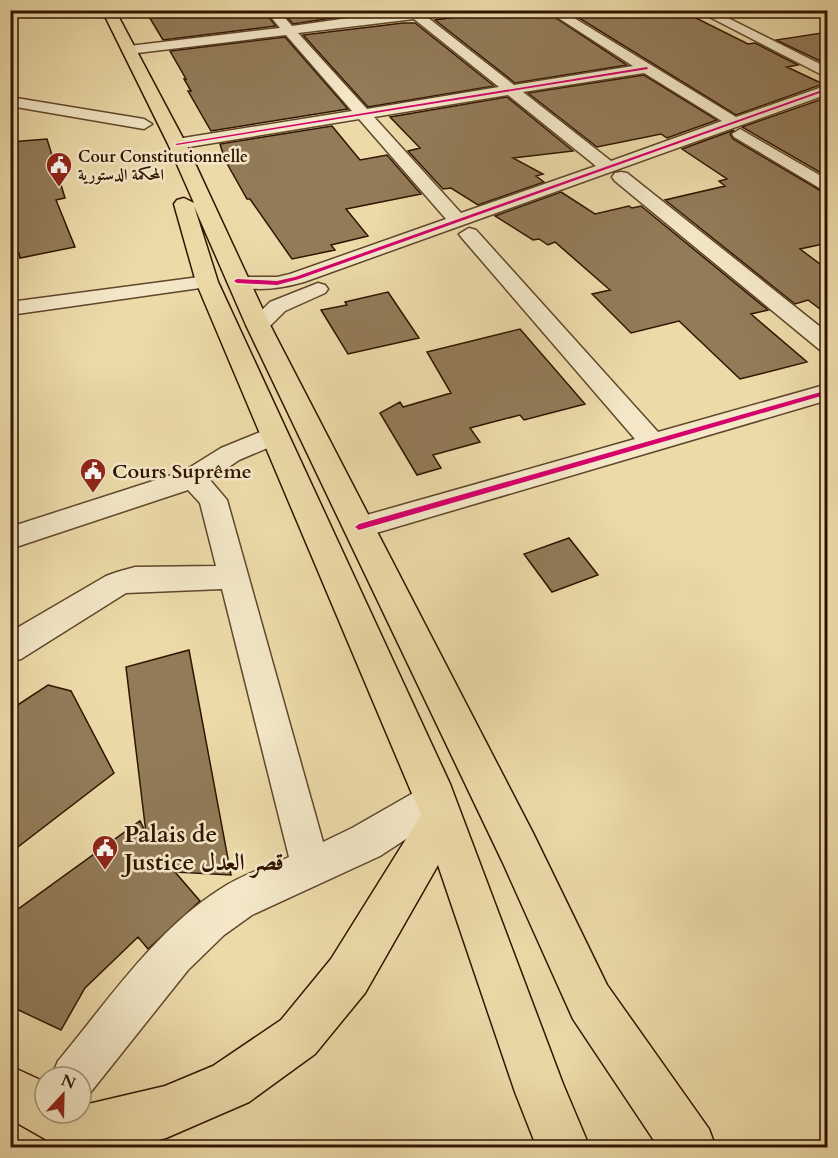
<svg xmlns="http://www.w3.org/2000/svg" width="838" height="1158" viewBox="0 0 838 1158" font-family="Cardo,Amiri,serif">
<rect width="100%" height="100%" fill="#ecdaa9"/>
<filter id="stains"><feTurbulence type="fractalNoise" baseFrequency=".00333" numOctaves="4"/><feColorMatrix values="0 0 0 0 .2 0 0 0 0 .09 0 0 0 0 .02 0 0 0 .5 -.17"/></filter>
<radialGradient id="worn" r=".72"><stop offset=".6" stop-color="#630" stop-opacity="0"/><stop offset="1" stop-color="#630" stop-opacity=".3"/></radialGradient>
<path fill="#927b58" stroke="#311400" stroke-width="1.5" d="M145 10H263L276 26 163 40Z
M281 10H385L293 24Z
M506 10H544L627 65 515 83 435 20Z
M566 10H680L748 44 755 43 798 65 787 67 823 84 736 115Z
M403 23H415L494 86 368 107 303 35Z
M828 32V60L820 61 776 40Z
M285 37 348 109 211 131 188 91H191L184 79H186L170 51Z
M644 75 717 120 667 138 661 134 597 147 528 93Z
M507 97 573 151 513 158 543 174 536 176 544 182 478 205 451 188 443 189 408 151 420 148 390 117Z
M828 97V177L742 127Z
M332 126 360 160 387 155 421 194 346 209 368 236 331 245 335 250 292 259 250 199H247L225 160 220 144Z
M734 130 730 134 733 139 828 195V243L800 249 828 270V315L808 300 795 304 665 200 725 186 719 181 727 179 682 149Z
M47 139 65 198 56 200 75 247 20 258 19 253 10 254V142Z
M561 192 595 214 629 206 632 208 641 206 768 310 751 314 807 362 740 379 679 321 631 333 592 294 610 290 555 242 548 245 539 239 533 240 495 216Z
M388 292 419 338 348 354 321 310 347 305 345 302Z
M520 329 585 404 524 420 520 415 470 428 480 442 433 455 441 468 417 475 380 413 400 402 403 407 451 393 427 352Z
M569 538 598 575 552 592 524 554Z
M189 650 231 875 175 872 200 901 148 949 138 937 85 988 61 1030 10 1006V915L140 821 146 833 126 667Z
M48 685 71 691 114 773 10 853V710Z"/>
<g fill="none" stroke-linecap="round" stroke-linejoin="round">
<g stroke="#60462a" stroke-width="3">
<path id="minor" d="M265 10H278L292 26 405 10H460L427 17 514 85 633 66 546 10H561L736 117 828 85V94L304 282C280 289 255 292 230 285L227 281 230 277H277L290 274 446 219 359 119 177 149 171 147 169 144 171 141 177 139 352 111 286 35 129 54 122 50 129 46 280 28ZM414 19 499 87 367 109 298 33ZM644 73 722 121 611 161 523 92ZM508 95 596 166 461 213 374 117Z
M696 10H712L828 68V78Z
M10 97 144 119 152 124 144 129 10 106Z
M740 129 828 180V193L734 137 732 134Z
M621 172 627 173 828 333V352L820 350 615 181 612 177 615 173Z
M469 228 476 230 658 432 828 384V400L359 538 349 534 345 527 349 520 635 439 462 238 459 234Z
M207 276 214 278 217 282 214 286 10 315V302Z
M318 283 325 285 328 289 325 293 285 311 266 330H250L247 325 270 302Z
M275 426 284 429 288 435 284 441 239 460 210 480 227 500 323 842 352 828 436 780 449 785 454 798 449 811 380 856 252 915 224 935 188 970 90 1093 81 1097V1077H51L58 1061C108 1001 155 930 222 888 242 875 267 867 289 857L222 589 126 593 21 659 10 662V632L106 576 117 572 135 567 216 566 200 503 188 490 10 549V527L184 471 221 448Z"/>
</g>
<g stroke="#311400" stroke-width="3">
<path id="major" d="M10 1066 45 1082V1113H81V1101L122 1123 129 1142 127 1148H61L10 1119Z"/>
</g>
<g stroke="#311400" stroke-width="3">
<path id="highway" d="M102 10H115L186 144 270 325 533 833 607 985 709 1129 716 1148H659L573 1019 503 863 246 325 194 206 218 282 450 784 563 1084 590 1148H537L515 1092 438 865 365 993 315 1054 249 1102 166 1138 124 1148H65L58 1131 65 1113H81V1106L84 1105 165 1086 213 1066 281 1020 331 959 421 815 196 282 174 204 177 200 184 198 194 203 168 144Z"/>
</g>
<use href="#minor" fill="#f3e7c7" fill-rule="evenodd"/>
<use href="#major" fill="#ecdaa9" fill-rule="evenodd"/>
<use href="#highway" fill="#ecdaa9" fill-rule="evenodd"/>
<g stroke="#f3e7c7" stroke-width="3">
<path id="cycleway" d="M647 67 648 69 177 145 175 144Z
M828 88V90L299 279 277 285 237 283 234 281 237 279 277 281 295 277Z
M828 390V394L359 530 355 527 359 524Z"/>
</g>
<use href="#cycleway" fill="#d6006c" fill-rule="evenodd"/>
</g>
<defs>
<g id="civic-pin" transform="scale(1.35)"><path d="M0 17L-7.5 6A9.5 9.5 0 1 1 7.5 6Z" fill="#8f2418" stroke="#f3e7c7"/><path d="M-.6-6.5H3V-4.5H.6V-3L4-1V1h2V6H-6V1h2V-1L-.6-3ZM-1.2 2.5V6h2.4V2.5Z" fill="#fff"/></g>
</defs>
<g fill-rule="evenodd">
<use href="#civic-pin" x="59" y="165"/>
<use href="#civic-pin" x="93" y="471"/>
<use href="#civic-pin" x="105" y="848"/>
</g>
<g text-anchor="middle" stroke-width="5" stroke-linejoin="round" paint-order="stroke">
<g font-size="16" font-weight="bold" fill="#311400" stroke="#f3e7c7" text-anchor="start">
<text x="78" y="162">Cour Constitutionnelle<tspan x="78" dy="18">المحكمة الدستورية</tspan></text>
</g>
<g font-size="20" font-weight="bold" fill="#311400" stroke="#f3e7c7" text-anchor="start">
<text x="112" y="478">Cours Suprême</text>
</g>
<g font-size="24" font-weight="bold" fill="#311400" stroke="#f3e7c7" text-anchor="start">
<text x="124" y="842">Palais de<tspan x="124" dy="28">Justice قصر العدل</tspan></text>
</g>
</g>
<rect width="838" height="1158" fill="none" stroke="#ecdaa9" stroke-width="36"/>
<rect x="12" y="12" width="814" height="1134" fill="none" stroke="#311400" stroke-width="3"/>
<rect x="18" y="18" width="802" height="1122" fill="none" stroke="#311400" stroke-width="1.5"/>
<g transform="translate(63 1095) rotate(22)"><circle r="28" fill="#f3e7c7" stroke="#a59377" stroke-width="1.5"/>
<path d="M0-4.5L10 22L0 15L-10 22Z" fill="#8f2418"/>
<text y="-9" font-size="16" font-weight="bold" text-anchor="middle" fill="#311400">N</text>
</g>
<rect width="100%" height="100%" filter="url(#stains)"/>
<rect width="100%" height="100%" fill="url(#worn)"/>
</svg>
